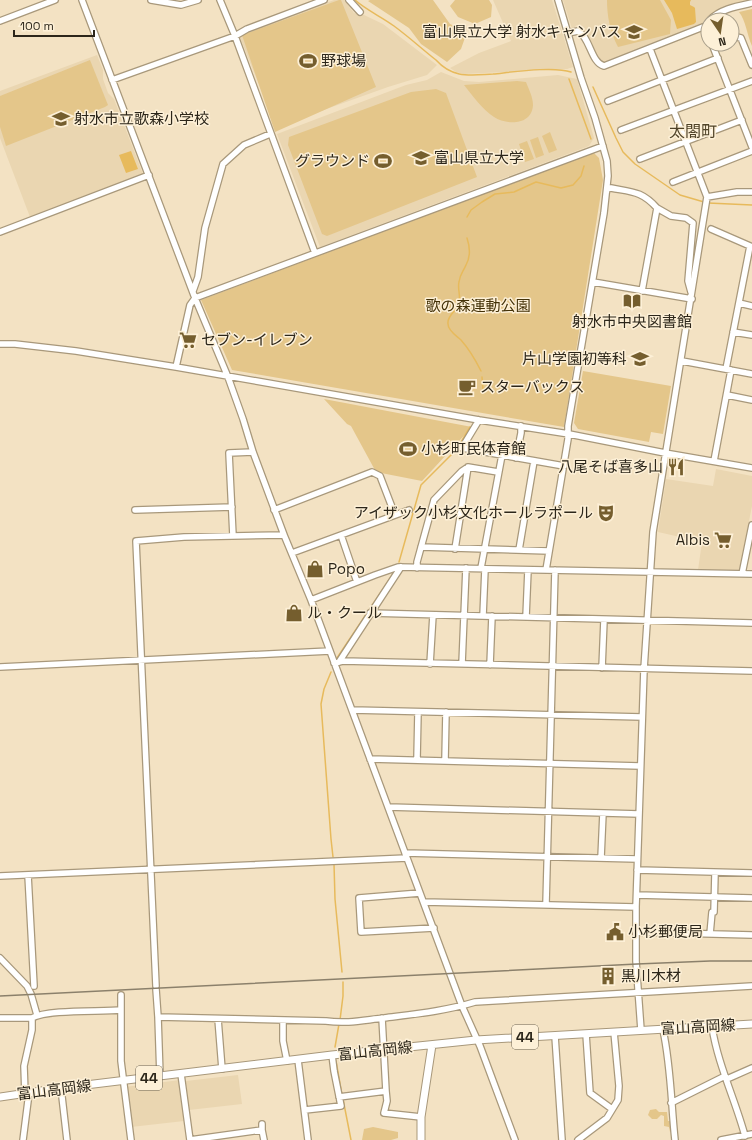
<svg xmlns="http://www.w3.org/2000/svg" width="752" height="1140" viewBox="0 0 752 1140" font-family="'Space Grotesk','Noto Sans JP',sans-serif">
<rect width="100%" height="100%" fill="#f3e2c3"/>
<path fill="#ead6b1" d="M334 0H344L354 13 364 15 383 24 437 65 427 75 388 87 276 127 239 35Z
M493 0H552L573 67 567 69 464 74 456 72 450 68 479 53 511 41Z
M563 0H752V2L714 14 703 24 650 47 604 63 598 59 580 27 577 25 572 29Z
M97 55 103 70V79L108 93 114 99 143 174 30 217 0 138V91Z
M441 72 464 81 479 82 558 75 577 79 594 138 589 146 320 247 277 134 406 85 427 80Z
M716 469 752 476V506L739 571 698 570 702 542 658 532 666 479 713 486Z
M238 1075 242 1104 189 1110 186 1081Z
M180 1080 184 1121 131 1127 125 1087Z"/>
<path fill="#e4c68a" d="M339 0H341L376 87 275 132 242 35Z
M370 0H433L450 24 467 32 461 49 447 62 421 44 409 28 368 1Z
M455 0H489L492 5 491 17 475 24 458 17 450 6Z
M607 0H660L671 20 670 34 618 47C610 32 607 16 607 0Z
M752 9V46C747 35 746 21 739 12Z
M90 60 108 105 105 107 6 146 0 127V96Z
M517 81 526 82C529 90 533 97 533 105 532 126 506 125 494 117 483 110 472 95 464 85Z
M436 89 446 93 477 177 327 236 322 234 288 145 289 137 411 92Z
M550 132 557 150 549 153 542 136Z
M538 137 544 155 536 158 530 140Z
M527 141 534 159 525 162 519 144Z
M593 152 599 158 603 180 564 427 232 370 201 300Z
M583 371 671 386 663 434 651 432 649 442 578 429 574 423Z
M324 399 472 427 422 481 376 472 351 426 347 424Z
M656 1109 659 1112H667L668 1121H671L672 1130 670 1132 669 1127 664 1126V1116L661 1115 657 1119H652L648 1115 650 1110Z
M373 1127 398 1132V1138L391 1140H362L364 1129Z"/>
<path fill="#e7ba5c" d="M664 0H691L690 2V5L694 7 695 8 696 22 694 24 677 29 672 13Z
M131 151 138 169 126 173 119 155Z"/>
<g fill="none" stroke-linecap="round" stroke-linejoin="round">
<path stroke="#e7ba5c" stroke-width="1.5" d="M355 0C366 10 382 17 394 26 409 37 422 49 436 60 453 79 471 75 493 74 513 72 554 66 571 72
M569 79 591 139
M593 87 616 138 623 152 635 164 680 195 704 202
M708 203 752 205
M467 217 471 210 482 202 495 194 514 192 536 182 561 188 573 185 581 176 584 166
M467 238C470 247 471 256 466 265 463 272 460 274 459 282 457 289 462 298 458 306 455 312 447 316 448 324 448 331 457 336 461 340 469 349 476 361 481 371
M482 377 483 390
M399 562 421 485 457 449 470 427
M337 658 393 574
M331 672 324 689 321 704 331 839 333 857
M334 864 335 899 342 972
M340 1020 343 996V982
M335 1047 339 1024
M336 1061 342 1095
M343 1099 351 1140"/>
<g stroke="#a8987b" stroke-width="8">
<path id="minor" d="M82 0 195 298 228 377 243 419 253 452 284 535 311 600 462 1006 480 1046 515 1140
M151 0 181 5 198 0
M220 0 235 36 315 253
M349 0 360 12
M710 20C720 9 738 6 752 3
M718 20 721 19 722 20
M0 21 55 0
M705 27 708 33
M568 33 578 31C590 37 591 63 604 66L708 25
M732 36 741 38 752 65
M712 44 752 147
M112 80 235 36 247 29 324 0
M608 101 718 58
M621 130 752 81
M640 159 742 120
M673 182 752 151
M607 189 611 188C632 192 642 191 657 208L642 291
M707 197 737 192H752
M657 208 671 216 686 218 693 223 688 281 691 292
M711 229 750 246
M0 232 149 175
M593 282 692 299
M193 291 198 277 205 228 223 164 244 145 270 134
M739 303 752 306
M733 332 752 335
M0 344H15L76 351 176 367 479 420 569 434 665 453 752 468
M682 361 752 374
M176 367 190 305 195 298 603 146
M726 369 750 246 752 247
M727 395 752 400
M479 420 462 448 564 466
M516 458 521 433V426
M714 461 731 370
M135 510 232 507
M274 510 372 472 380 476 395 515
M341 535 357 582
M233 536 229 453 253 452
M421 547 549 551
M455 549 468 467
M519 550 534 461
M292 553 409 510
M417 568V562L434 500 462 471 468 467 498 472
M481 568 502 455
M546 570 568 439V426L604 213 608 176 607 161 595 118 581 78 558 0
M742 574 752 525
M311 600 375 575 398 567 752 574
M370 613 752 623
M483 616 485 569
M526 617 528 570
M339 662 401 567
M334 663 343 661 752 671
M430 664 433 615
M462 664 466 568
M490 665 492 616
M0 667 330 651
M602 668 604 620
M352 710 642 717
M370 759 640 766
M417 759 418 712
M445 760 446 712
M388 807 639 814
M405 853 637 859
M601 858 603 813
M637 870 752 873
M28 875 34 986
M0 876 407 858
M420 893 359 898 361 932 434 928
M637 895 752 898
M424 902 636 907
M546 904 555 570
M636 932 752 935
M710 934 712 912H714L715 873
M0 958 27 986 31 994 37 1015
M156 986 136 541 184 537 284 535
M156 989 158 1017
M121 995V1010
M0 1018H32
M218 1019 222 1069
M283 1021V1041L287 1061
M712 1027C718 1065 735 1099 745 1136
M641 1030 636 961V907L644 669 653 532 707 197 650 49
M663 1030C671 1066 671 1103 675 1140
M586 1034 590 1093 612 1109
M555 1036 562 1140
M298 1060 308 1140
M181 1074 190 1140
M160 1076 158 1017 326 1021C347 1024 364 1020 384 1018 415 1014 445 1011 475 1002L752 986
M727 1079 752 1068
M61 1088 67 1140
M386 1091 387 1101 384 1113 421 1117
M25 1094 24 1066 32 1030V1018C48 1009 100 1012 121 1010V1061L131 1140
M339 1097 386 1091 382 1018
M671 1103 725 1076
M305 1110 341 1106 334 1071 332 1055
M262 1124V1130
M23 1140 29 1093
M190 1140 262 1130 264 1140
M578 1140 607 1118 618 1100 619 1086 614 1032
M721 1140 752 1134"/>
</g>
<g stroke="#a8987b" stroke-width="9">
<path id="major" d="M0 1097 61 1088 332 1055 476 1040 752 1024
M421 1140V1117L432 1045"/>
</g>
<use href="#minor" stroke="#fff" stroke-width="5.5"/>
<use href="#major" stroke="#fff" stroke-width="7"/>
<path stroke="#8b806b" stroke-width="1.5" d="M0 996 637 964 710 961H752"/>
</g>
<defs>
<g id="university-bare" transform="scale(1.38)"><path d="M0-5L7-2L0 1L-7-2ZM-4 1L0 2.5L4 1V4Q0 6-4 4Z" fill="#755e2e" stroke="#fdf0d7" stroke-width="2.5" paint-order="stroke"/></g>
<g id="stadium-bare" transform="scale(1.38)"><path d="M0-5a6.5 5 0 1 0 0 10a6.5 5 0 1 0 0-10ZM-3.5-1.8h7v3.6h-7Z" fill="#755e2e" stroke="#fdf0d7" stroke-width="2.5" paint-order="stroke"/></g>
<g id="school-bare" transform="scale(1.38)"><path d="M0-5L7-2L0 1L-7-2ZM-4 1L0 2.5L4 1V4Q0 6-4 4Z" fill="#755e2e" stroke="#fdf0d7" stroke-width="2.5" paint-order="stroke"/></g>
<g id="library-bare" transform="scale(1.38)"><path d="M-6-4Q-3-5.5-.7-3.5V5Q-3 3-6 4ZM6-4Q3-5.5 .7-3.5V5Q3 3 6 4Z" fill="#755e2e" stroke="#fdf0d7" stroke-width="2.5" paint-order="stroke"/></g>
<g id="supermarket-bare" transform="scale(1.38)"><path d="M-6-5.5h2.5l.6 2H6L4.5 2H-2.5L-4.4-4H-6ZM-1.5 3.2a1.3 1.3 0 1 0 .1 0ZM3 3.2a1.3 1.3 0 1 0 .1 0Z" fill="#755e2e" stroke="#fdf0d7" stroke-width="2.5" paint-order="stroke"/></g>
<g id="cafe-bare" transform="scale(1.38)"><path d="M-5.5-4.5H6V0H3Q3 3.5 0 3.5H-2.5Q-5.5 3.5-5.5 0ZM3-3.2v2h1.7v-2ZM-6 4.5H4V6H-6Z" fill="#755e2e" stroke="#fdf0d7" stroke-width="2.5" paint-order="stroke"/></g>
<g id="restaurant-bare" transform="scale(1.38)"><path d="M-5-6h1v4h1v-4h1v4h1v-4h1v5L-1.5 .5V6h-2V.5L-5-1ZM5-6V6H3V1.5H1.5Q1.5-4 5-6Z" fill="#755e2e" stroke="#fdf0d7" stroke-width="2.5" paint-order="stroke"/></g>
<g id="theatre-bare" transform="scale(1.38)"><path d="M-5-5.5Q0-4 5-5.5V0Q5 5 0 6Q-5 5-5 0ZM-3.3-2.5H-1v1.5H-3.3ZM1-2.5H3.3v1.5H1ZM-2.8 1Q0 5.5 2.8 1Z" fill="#755e2e" stroke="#fdf0d7" stroke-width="2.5" paint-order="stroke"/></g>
<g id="shop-bare" transform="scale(1.38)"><path d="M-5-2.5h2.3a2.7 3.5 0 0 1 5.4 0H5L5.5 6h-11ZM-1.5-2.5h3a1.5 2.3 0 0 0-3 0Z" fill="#755e2e" stroke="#fdf0d7" stroke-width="2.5" paint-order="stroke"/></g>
<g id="civic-bare" transform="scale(1.38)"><path d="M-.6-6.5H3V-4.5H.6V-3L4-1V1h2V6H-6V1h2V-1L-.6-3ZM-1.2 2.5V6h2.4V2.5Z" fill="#755e2e" stroke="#fdf0d7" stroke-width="2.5" paint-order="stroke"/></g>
<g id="building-bare" transform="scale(1.38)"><path d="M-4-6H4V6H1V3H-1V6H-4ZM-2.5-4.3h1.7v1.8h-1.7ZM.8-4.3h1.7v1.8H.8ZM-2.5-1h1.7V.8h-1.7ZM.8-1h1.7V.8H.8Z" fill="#755e2e" stroke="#fdf0d7" stroke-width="2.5" paint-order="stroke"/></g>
</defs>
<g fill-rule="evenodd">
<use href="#university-bare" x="634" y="32"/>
<use href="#stadium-bare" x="308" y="61"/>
<use href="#school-bare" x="61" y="119"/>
<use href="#university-bare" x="421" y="158"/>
<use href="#stadium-bare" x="383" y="161"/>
<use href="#library-bare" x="632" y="301"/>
<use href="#supermarket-bare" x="188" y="340"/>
<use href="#school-bare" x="640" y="359"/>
<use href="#cafe-bare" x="467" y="387"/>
<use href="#stadium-bare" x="408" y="449"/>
<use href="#restaurant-bare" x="676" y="467"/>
<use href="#theatre-bare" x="606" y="513"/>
<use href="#supermarket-bare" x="723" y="540"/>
<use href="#shop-bare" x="315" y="569"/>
<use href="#shop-bare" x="294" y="613"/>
<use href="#civic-bare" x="615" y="932"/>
<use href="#building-bare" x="608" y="976"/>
</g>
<g text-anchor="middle" stroke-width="3" stroke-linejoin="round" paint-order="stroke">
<g fill="#fdf0d7" stroke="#6b6353" stroke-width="1">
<rect x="512" y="1025" width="26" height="24" rx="3"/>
<rect x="136" y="1066" width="26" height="24" rx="3"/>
</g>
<g font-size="14" font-weight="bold" fill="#2c261a">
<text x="525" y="1042">44</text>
<text x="149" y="1083">44</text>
</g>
<g font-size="15" fill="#2c261a" stroke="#fdf0d7" text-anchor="start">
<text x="621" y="37" text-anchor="end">富山県立大学 射水キャンパス</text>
<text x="321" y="66">野球場</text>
<text x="74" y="124">射水市立歌森小学校</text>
<text x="434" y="163">富山県立大学</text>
<text x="370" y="166" text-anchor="end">グラウンド</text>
<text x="632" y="327" text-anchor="middle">射水市中央図書館</text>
<text x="201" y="345">セブン-イレブン</text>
<text x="627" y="364" text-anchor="end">片山学園初等科</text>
<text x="480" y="392">スターバックス</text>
<text x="421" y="454">小杉町民体育館</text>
<text x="663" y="472" text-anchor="end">八尾そば喜多山</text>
<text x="593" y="518" text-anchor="end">アイザック小杉文化ホールラポール</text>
<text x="710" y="545" text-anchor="end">Albis</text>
<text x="328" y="574">Popo</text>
<text x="307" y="618">ル・クール</text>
<text x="628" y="937">小杉郵便局</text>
<text x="621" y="981">黒川木材</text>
</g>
<g font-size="15" fill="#433107" stroke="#fdf0d7">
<text x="478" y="311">歌の森運動公園</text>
</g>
<g font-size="15" fill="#2c261a" stroke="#fdf0d7">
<text transform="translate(698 1027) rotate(-3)" y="5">富山高岡線</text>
<text transform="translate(375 1051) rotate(-6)" y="5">富山高岡線</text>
<text transform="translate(54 1090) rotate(-7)" y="5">富山高岡線</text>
</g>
<g font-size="16" fill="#504328" stroke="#fdf0d7">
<text x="693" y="137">太閤町</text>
</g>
</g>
<g transform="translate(720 32) rotate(167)"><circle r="19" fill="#fdf0d7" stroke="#a99f8b"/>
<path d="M0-3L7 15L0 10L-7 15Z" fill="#755e2e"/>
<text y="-6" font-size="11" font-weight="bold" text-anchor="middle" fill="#2c261a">N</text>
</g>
<path d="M14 30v6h80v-6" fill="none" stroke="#2c261a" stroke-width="2"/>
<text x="20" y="30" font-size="12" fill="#2c261a" stroke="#fdf0d7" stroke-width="3" paint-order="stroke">100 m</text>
</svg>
